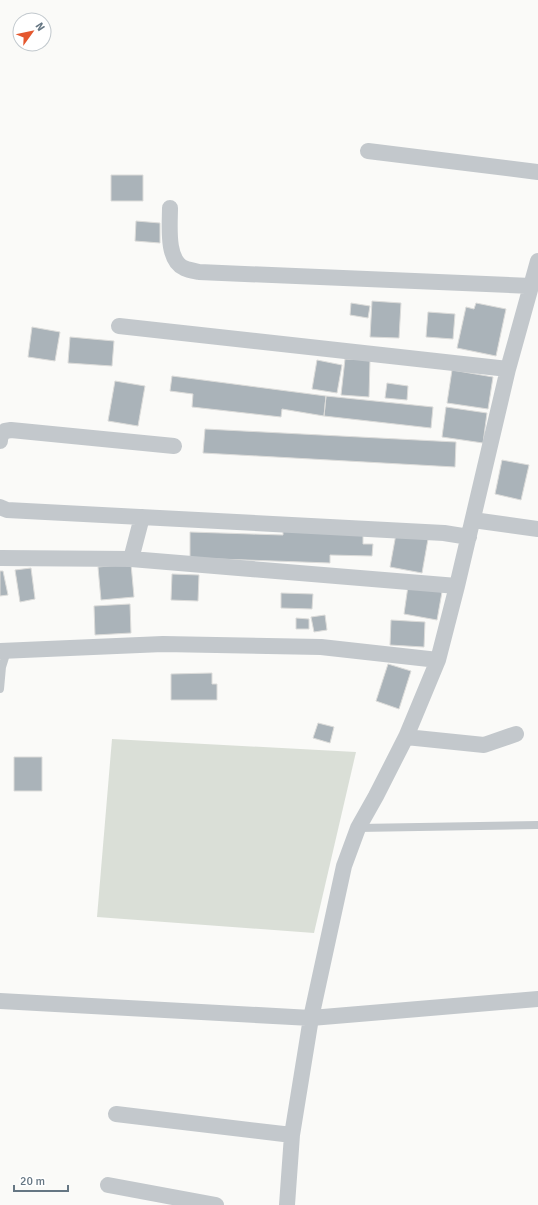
<svg xmlns="http://www.w3.org/2000/svg" width="538" height="1205" viewBox="0 0 538 1205" font-family="Signika,sans-serif">
<rect width="100%" height="100%" fill="#fafaf8"/>
<path fill="#dadfd7" d="M112 739 356 752 314 933 97 917Z"/>
<path fill="#aab3b9" stroke="#dcdcda" d="M111 175H143V201H111Z
M136 221 160 223V243L135 241Z
M372 301 401 303 399 338 370 337Z
M351 303 370 306 368 318 350 315Z
M476 303 506 309 496 356 457 348 466 307 474 309Z
M428 312 455 314 453 339 426 337Z
M32 327 60 332 55 361 28 357Z
M70 337 114 341 112 366 68 363Z
M345 359 370 360 369 397 341 395Z
M317 360 342 365 337 393 312 389Z
M452 370 493 377 488 409 447 403Z
M172 376 326 396 324 416 282 409 281 417 192 407 193 394 170 391Z
M115 381 145 386 138 426 108 421Z
M387 383 408 386 407 400 385 398Z
M326 396 433 407 431 428 324 416Z
M446 407 487 413 483 443 442 437Z
M205 429 456 442 455 467 203 453Z
M502 460 529 465 521 500 495 494Z
M283 528 363 530V544H373L372 556 330 555V563L190 558V532L283 535Z
M396 534 428 539 422 573 390 567Z
M131 564 134 597 101 600 98 567Z
M31 568 35 599 20 602 15 570Z
M0 571H3L8 595 0 596Z
M172 574 199 575 198 601 171 600Z
M408 586 442 592 437 620 404 614Z
M281 593 313 594 312 609 281 608Z
M130 604 131 633 95 635 94 606Z
M325 615 327 630 314 632 311 617Z
M296 618 309 619V629H296Z
M391 620 425 622 424 647 390 645Z
M388 664 411 671 399 709 376 701Z
M212 673V684H217V700H171V674Z
M318 723 334 727 330 743 313 738Z
M14 757H42V791H14Z"/>
<g fill="none" stroke-linecap="round" stroke-linejoin="round">
<path stroke="#c3c8cc" stroke-width="8" d="M0 689 2 667 7 651
M358 828 538 825"/>
<path stroke="#c3c8cc" stroke-width="16" d="M368 151 538 172
M170 208C170 225 166 260 184 268 188 270 194 271 199 272L531 286
M119 326 508 369
M0 441V437L5 431 11 430 174 446
M0 507 7 510 444 533 469 537
M473 520 538 529
M0 558 131 559 457 586
M131 559 142 517
M0 651 163 644 321 647 438 660
M406 737 484 745 516 734
M0 1001 311 1018 538 999
M116 1114 292 1135
M108 1185 216 1205
M287 1205 292 1135 311 1018 344 866 358 828 376 796 406 737 438 660 457 586 508 369 538 261"/>
</g>
<g transform="translate(32 32) rotate(57)"><circle r="19" fill="#ffffff" stroke="#c1c8cd"/>
<path d="M0-3L7 15L0 10L-7 15Z" fill="#e4572e"/>
<text y="-6" font-size="11" font-weight="bold" text-anchor="middle" fill="#657683">N</text>
</g>
<path d="M14 1185v6h54v-6" fill="none" stroke="#657683" stroke-width="2"/>
<text x="20" y="1185" font-size="12" fill="#657683" stroke="#ffffff" stroke-width="3" paint-order="stroke">20 m</text>
</svg>
